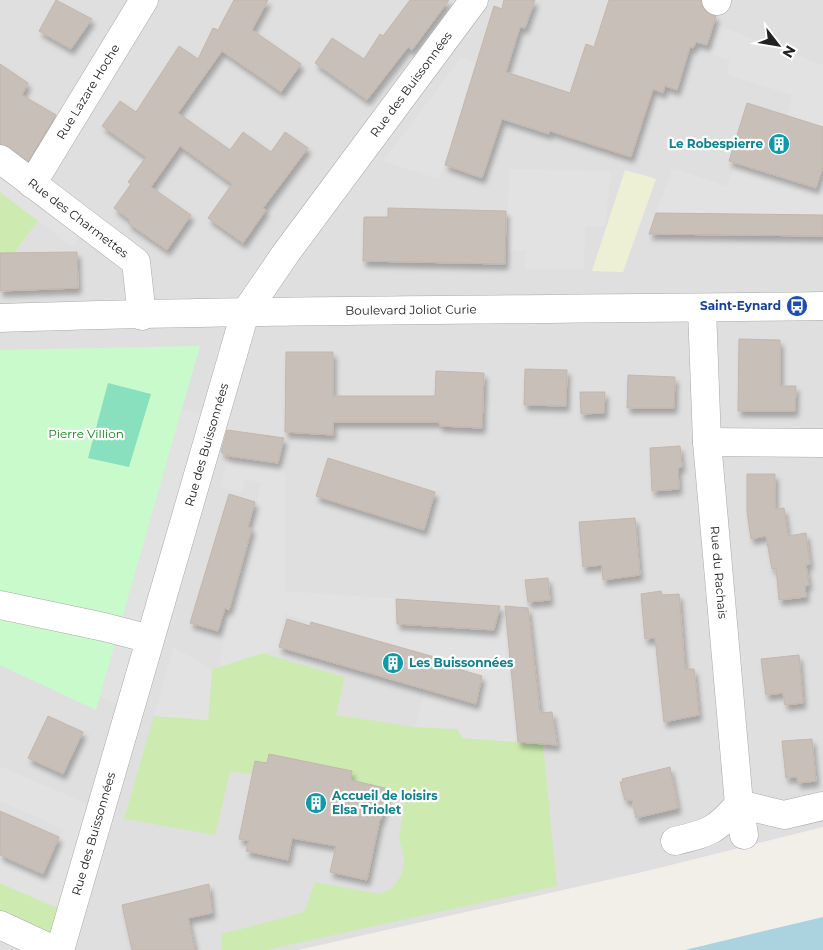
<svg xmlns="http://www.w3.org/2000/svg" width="823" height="950" viewBox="0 0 823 950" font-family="Montserrat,sans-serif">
<defs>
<filter id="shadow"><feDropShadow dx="3" dy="5.5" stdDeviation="2.5" flood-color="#0004"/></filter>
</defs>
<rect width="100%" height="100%" fill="#f2efe9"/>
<path fill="#e0dfdf" d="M0 0H823V827L651 870 298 950H0Z"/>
<path fill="#eef0d5" d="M625 170 656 179 623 272 592 271Z"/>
<path fill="#cdebb0" d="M0 192 38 221 14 253H0Z
M262 653 345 677 336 715 415 727 457 729 463 738 543 744 557 886 266 950H221L222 934 304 912 315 882 380 894 392 888 402 874 404 858 399 838 406 794 351 780 352 771 269 754 267 763 255 761 252 774 230 772 215 835 124 819 154 716 208 720 212 669Z
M0 883 60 909 53 938 0 915Z"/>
<path fill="#c8facc" d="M200 346 96 710 0 665V350Z"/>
<path fill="#88e0be" d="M108 383 151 394 129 467 88 458Z"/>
<path fill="#e2e2e2" d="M719 26 823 65V127L787 116 792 95 726 74 730 61 710 54Z
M461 58 476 63 462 105 465 106 439 179 383 161Z
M736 163 815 188 823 167V215L656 213 673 168 727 186Z
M0 168 84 231 73 247 0 192Z
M509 169 611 171 605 226 585 227 584 269H525L526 251 507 250Z
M182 409 203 413 120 704 100 697Z
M228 456 285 464V591L396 599 401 624 499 630 508 636 518 742 463 738 457 729 415 727 425 691 471 704 479 675 458 669 459 664 285 614 276 646 279 648 219 667 229 610 252 528 261 483 246 479 242 493 221 487Z
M173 647 212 669 208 720 154 716Z
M0 766 87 804 60 909 0 883V855L43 874 63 829 0 801Z"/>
<path fill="#aad3df" d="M823 917V950H685Z"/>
<path fill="#c7bfb8" stroke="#c4b6ab" filter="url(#shadow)" d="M56 0 92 19 71 49 39 31Z
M234 0H268L252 30 301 64 281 92 222 51 178 113 230 150 243 132 271 152 285 132 308 148 263 208 266 210 243 243 208 218 232 184 180 146 151 187 191 215 167 250 128 223 130 220 114 208 131 184 128 182 146 157 102 126 120 101 136 112 179 46 198 59 213 28 218 30Z
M410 0H449L412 50 408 47 367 100 315 63 332 38 364 59 380 34 383 36Z
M504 0H535L525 28 520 27 506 72 570 93 586 44 594 47 609 0H701L705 11 716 16 707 45 696 42 693 48 690 47 677 90 665 86 663 93 653 89 631 157 550 131 549 134 502 119 482 178 445 165 494 6 502 9Z
M0 64 28 83 22 95 56 115 28 161 9 147 0 144Z
M747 103 823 127V167L816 188 729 161Z
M388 208 506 211 505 264 363 261 364 217H388Z
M656 213 823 215V236L649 234Z
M77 252 78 288 0 291V253Z
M739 339 780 340V386H796L795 411H738Z
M286 352H333V396H435L436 371 484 373 482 428 440 426 439 422H333V435L285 432Z
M525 369 567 370 566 406 524 405Z
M628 375 675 377 674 408H627Z
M580 392H605L604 413 581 414Z
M227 430 284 438 278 463 228 456 221 452Z
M680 446 682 467 678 468 679 489 652 491 650 448Z
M328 458 435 492 424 530 316 496Z
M747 474H775V509L784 508 788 536 806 533 810 564 806 565 809 585 805 586 806 597 779 600 776 568 772 569 766 536 751 539 747 511Z
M229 494 255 502 248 527 252 528 245 553 229 610 225 608 218 631 190 623Z
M635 518 640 575 603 580 602 565 583 567 579 522Z
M548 578 550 600 528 602 525 580Z
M661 591 662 595 679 594 685 669H694L699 715 664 722 655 638 645 639 641 594Z
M396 599 500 606 494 630 397 624Z
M505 606 528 608 540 713 552 712 557 745 518 742Z
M287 619 310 626 311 622 459 664 458 669 482 676 476 704 279 647Z
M799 655 803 703 785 705 783 693 766 695 761 659Z
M48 716 83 732 63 774 28 758Z
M812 739 816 781 798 783 797 777 786 778 782 741Z
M269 754 352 771 351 780 389 789 381 820 380 819 367 880 330 872 336 846 292 838 288 860 246 851 249 841 239 839 255 761 267 763Z
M670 767 678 808 636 818 632 800H625L620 782H623L622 779Z
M0 811 59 837 43 874 0 855Z
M209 884 212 913 188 918 195 950H132L122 905Z"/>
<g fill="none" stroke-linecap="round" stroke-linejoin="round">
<g stroke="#a9a9a9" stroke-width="29">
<g id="minor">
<path d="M716 0 717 1"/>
<path id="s1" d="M0 159 136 262 142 316"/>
<path id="s2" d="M32 184 144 0"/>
<path id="s3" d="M702 309 707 442 739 804 744 835"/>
<path id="s4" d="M0 318C274 309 549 310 823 306"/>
<path d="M707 442 823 443"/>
<path d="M0 605 104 627 150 639"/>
<path d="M739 804 784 815 823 806"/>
<path d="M675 841C709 833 716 831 739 804"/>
<path d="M0 925 54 950"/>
<path id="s5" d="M60 950 245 313 286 253 474 0"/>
</g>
</g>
<use href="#minor" stroke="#fff" stroke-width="28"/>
</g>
<defs>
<g id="building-disc" transform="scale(1.125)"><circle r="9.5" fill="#0f9aa8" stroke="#fff"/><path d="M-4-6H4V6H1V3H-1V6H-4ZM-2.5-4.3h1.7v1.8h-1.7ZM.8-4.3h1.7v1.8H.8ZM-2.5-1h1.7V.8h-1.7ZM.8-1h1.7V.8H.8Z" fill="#fff"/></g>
<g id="bus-disc" transform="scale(1.125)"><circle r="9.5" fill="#1a4fb4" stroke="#fff"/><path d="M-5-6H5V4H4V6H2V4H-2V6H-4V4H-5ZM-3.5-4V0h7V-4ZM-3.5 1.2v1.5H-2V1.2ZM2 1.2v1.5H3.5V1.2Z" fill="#fff"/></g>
</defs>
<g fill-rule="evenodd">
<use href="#building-disc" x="779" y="144"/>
<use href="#bus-disc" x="797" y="306"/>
<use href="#building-disc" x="393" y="663"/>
<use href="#building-disc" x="316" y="803"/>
</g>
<g text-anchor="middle" stroke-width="4.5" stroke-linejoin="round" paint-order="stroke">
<g font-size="12" fill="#222" stroke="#fff">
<text dy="4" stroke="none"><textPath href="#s5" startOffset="946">Rue des Buissonnées</textPath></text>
<text dy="4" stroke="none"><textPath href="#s2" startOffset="108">Rue Lazare Hoche</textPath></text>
<text dy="4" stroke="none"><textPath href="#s1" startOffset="98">Rue des Charmettes</textPath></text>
<text dy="4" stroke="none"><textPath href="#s4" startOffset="411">Boulevard Joliot Curie</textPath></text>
<text dy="4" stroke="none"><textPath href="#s5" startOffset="526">Rue des Buissonnées</textPath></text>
<text dy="4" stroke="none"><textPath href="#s3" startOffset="264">Rue du Rachais</textPath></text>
<text dy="4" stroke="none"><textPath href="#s5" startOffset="121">Rue des Buissonnées</textPath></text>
</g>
<g font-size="12" font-weight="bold" fill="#0d838f" stroke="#fff" text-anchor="start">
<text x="763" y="148" text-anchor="end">Le Robespierre</text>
<text x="409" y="667">Les Buissonnées</text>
<text x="332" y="800">Accueil de loisirs<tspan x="332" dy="14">Elsa Triolet</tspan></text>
</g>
<g font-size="12" font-weight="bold" fill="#164399" stroke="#fff" text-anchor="end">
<text x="781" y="310">Saint-Eynard</text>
</g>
<g font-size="12" fill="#0c8416" stroke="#fff">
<text x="86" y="438">Pierre Villion</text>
</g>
</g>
<g transform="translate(778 45) rotate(121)" stroke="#ffffff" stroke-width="4" paint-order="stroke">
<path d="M0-4L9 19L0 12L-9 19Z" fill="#222222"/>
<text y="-8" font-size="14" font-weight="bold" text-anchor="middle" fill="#222222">N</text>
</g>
</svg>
